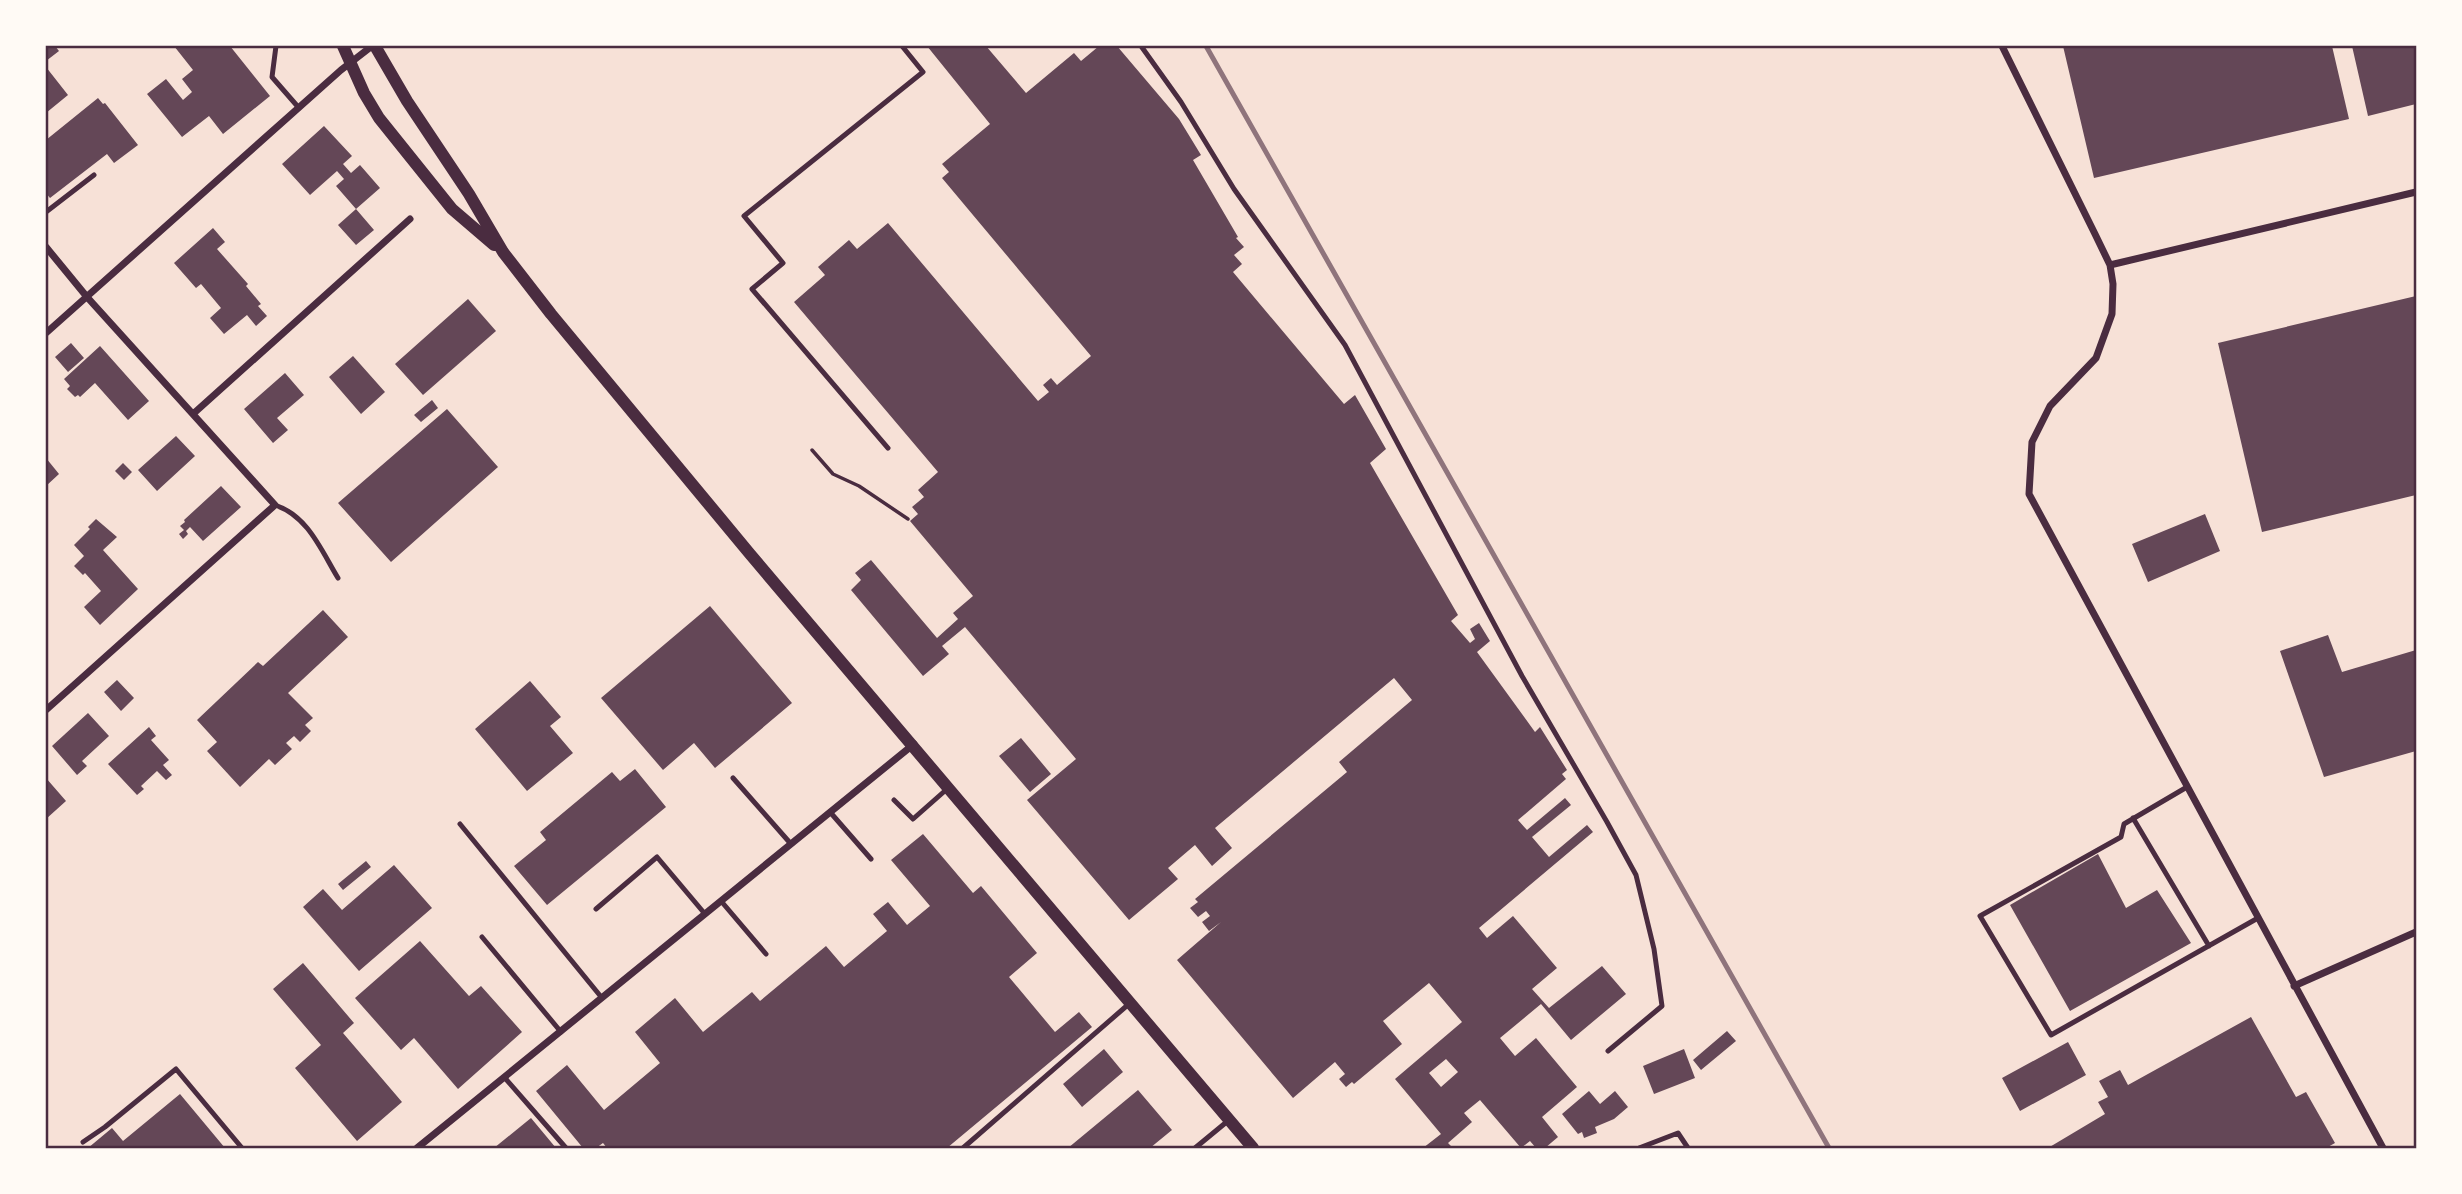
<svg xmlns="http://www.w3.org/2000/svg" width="2462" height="1194" viewBox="0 0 2462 1194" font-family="'Golos Text',sans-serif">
<rect width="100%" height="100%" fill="#f7e1d7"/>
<path fill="#644757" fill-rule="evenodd" d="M46 46H55L59 51 46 61Z
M174 46H230L270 96 223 134 209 116 182 137 147 94 166 79 183 100 192 92 182 79 193 70Z
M927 46H986L1026 93 1074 53 1081 61 1099 46H1117L1179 119 1201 155 1193 160 1238 237 1236 238 1244 247 1234 255 1242 264 1233 272 1344 404 1355 395 1386 449 1370 463 1458 615 1451 621 1470 643 1475 639 1470 629 1479 623 1490 641 1477 652 1535 732 1540 727 1567 770 1562 774 1566 779 1518 820 1527 830 1565 798 1571 805 1532 837 1549 857 1587 825 1593 832 1479 928 1487 938 1513 916 1557 968 1532 989 1549 1008 1602 966 1626 994 1571 1040 1541 1004 1500 1038 1515 1056 1536 1038 1577 1087 1542 1117 1558 1137 1545 1148H1536L1530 1141 1521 1148 1480 1100 1464 1113 1472 1122 1448 1143 1453 1148H1423L1441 1134 1395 1079 1462 1022 1429 983 1383 1021 1402 1044 1354 1084 1352 1082 1346 1087 1339 1079 1345 1074 1335 1062 1293 1098 1177 960 1221 922 1209 931 1202 922 1210 916 1206 911 1198 917 1190 908 1198 902 1195 899 1347 772 1339 762 1412 700 1394 678 1215 828 1232 848 1212 866 1195 845 1168 868 1178 879 1129 920 1027 800 1076 759 965 627 942 646 949 654 923 676 851 590 861 580 855 573 871 560 937 638 958 619 953 613 973 596 910 521 918 514 912 507 924 497 918 490 938 472 794 302 825 275 818 267 849 240 857 249 888 223 1038 401 1049 392 1043 385 1051 378 1057 385 1091 356 942 178 949 172 942 164 990 124ZM1446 1059 1458 1072 1441 1087 1429 1073Z
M2063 46H2332L2349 119 2094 178Z
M2352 46H2416V104L2368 116Z
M46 67 68 95 46 113Z
M98 98 103 104 105 103 138 145 114 163 107 154 50 198 46 193V140Z
M324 126 352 156 343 164 351 173 360 165 380 188 356 209 336 186 344 179 337 171 310 195 282 164Z
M356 209 374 230 356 245 338 225Z
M213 228 225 242 217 249 248 284 246 286 261 304 258 306 267 316 256 326 247 315 224 334 210 318 221 308 201 284 196 288 174 263Z
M2416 296V495L2262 532 2218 343Z
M468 299 496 331 423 395 395 364Z
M71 343 84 358 68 372 55 357Z
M100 346 149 401 128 420 95 383 80 397 78 395 75 397 67 389 70 386 64 379Z
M353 356 385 392 361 414 329 377Z
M285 373 304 395 277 418 288 430 273 443 244 409Z
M432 400 438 408 421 422 414 415Z
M447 409 498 467 391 562 338 503Z
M176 436 195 456 157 491 138 470Z
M46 458 59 474 46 486Z
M123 463 132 472 124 480 115 471Z
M221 486 241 507 203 541 190 527 186 531 188 534 183 539 179 534 184 530 180 526 185 522 184 520Z
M2205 514 2220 551 2148 582 2132 544Z
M96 519 117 537 103 550 138 589 100 625 84 607 101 591 85 573 83 575 74 566 84 556 74 545 90 529 88 527Z
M710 606 792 703 715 768 694 743 663 770 601 698Z
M323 610 348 637 288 693 313 718 305 725 311 731 300 742 294 736 286 743 292 749 275 765 269 759 240 787 207 751 217 742 197 720 258 662 263 666Z
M2328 635 2342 672 2416 650V751L2324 777 2280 651Z
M117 680 134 698 121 711 104 692Z
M530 681 561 717 550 726 573 753 527 791 475 729Z
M88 713 109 736 82 761 87 766 77 775 52 746Z
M149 727 156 736 151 740 169 760 163 765 172 775 166 780 157 771 141 786 144 789 137 795 108 764Z
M1021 738 1051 774 1030 792 999 756Z
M635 769 666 807 547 905 514 866 546 840 540 832 612 772 620 781Z
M46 778 66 801 46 819Z
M923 834 973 893 981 886 1037 953 1009 977 1055 1032 1079 1012 1092 1027 947 1148H607L603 1143 596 1148H583L536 1091 567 1065 604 1110 660 1063 635 1032 675 998 703 1032 752 992 760 1001 826 946 844 967 887 931 873 914 888 902 907 925 930 906 891 860Z
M2098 854 2126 908 2157 890 2191 943 2070 1011 2010 905Z
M366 861 371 867 343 890 338 884Z
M394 865 432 908 359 971 303 907 323 889 342 910Z
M420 941 469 996 481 986 522 1032 458 1089 414 1038 401 1050 355 998Z
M303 963 354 1023 343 1033 402 1102 357 1141 295 1068 321 1045 273 989Z
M2251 1017 2296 1097 2306 1092 2335 1143 2326 1148H2048L2105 1114 2098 1102 2108 1097 2099 1081 2120 1070 2128 1085Z
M1727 1031 1736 1041 1701 1070 1693 1060Z
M2068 1042 2086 1075 2020 1111 2002 1078Z
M1104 1049 1123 1072 1082 1107 1063 1084Z
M1684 1049 1695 1078 1654 1094 1643 1066Z
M1138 1090 1172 1130 1150 1148H1068Z
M1589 1091 1600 1104 1615 1091 1628 1107 1614 1119 1595 1127 1597 1133 1584 1138 1582 1132 1578 1134 1562 1114Z
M180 1094 225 1148H88L112 1128 123 1141Z
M531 1118 556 1148H494Z"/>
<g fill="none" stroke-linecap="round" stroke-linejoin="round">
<path stroke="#4a2c40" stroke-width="3.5" d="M812 450 833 474 859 486 908 519"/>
<path stroke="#4a2c40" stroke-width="5" d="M276 46 272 77 299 108
M1141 46 1181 102 1234 189 1345 345 1522 676 1607 822 1636 875 1654 949 1662 1006 1608 1051
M46 212 94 175
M888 448 752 289 783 263 744 216 923 72 902 46
M275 505C308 516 321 550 338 578
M733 778 791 844
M2187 787 2124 824 2121 837 1980 916 2051 1035 2258 918
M894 800 913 819 947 789
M830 812 871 859
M2133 818 2209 946
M460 824 602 998
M721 901 766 954
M596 909 657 857 705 914
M482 937 561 1032
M505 1078 566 1148
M83 1142 105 1127 176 1069 242 1148
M963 1148 1130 1003
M1195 1148 1229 1120
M1639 1148 1678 1133 1688 1148"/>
<path stroke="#4a2c40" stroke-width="7" d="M2002 46 2095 234 2110 265 2113 284 2112 314 2096 358 2050 406 2032 442 2029 494 2383 1148
M46 247 87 297 275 505 46 710
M2110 265 2416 192
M46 333 341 70 372 46
M193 414 410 219
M2294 986 2416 932
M417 1148 914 744"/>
<path stroke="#4a2c40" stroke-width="12" d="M343 46 364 93 379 118 452 209 494 245
M375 46 407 101 469 194 503 252 551 314 750 554 1253 1148"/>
<path stroke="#8f747c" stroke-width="5" d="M1206 46 1829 1148"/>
</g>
<rect width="2462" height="1194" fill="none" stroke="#fffaf5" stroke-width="94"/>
<rect x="47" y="47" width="2368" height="1100" fill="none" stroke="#4a2c40" stroke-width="2.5"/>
</svg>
